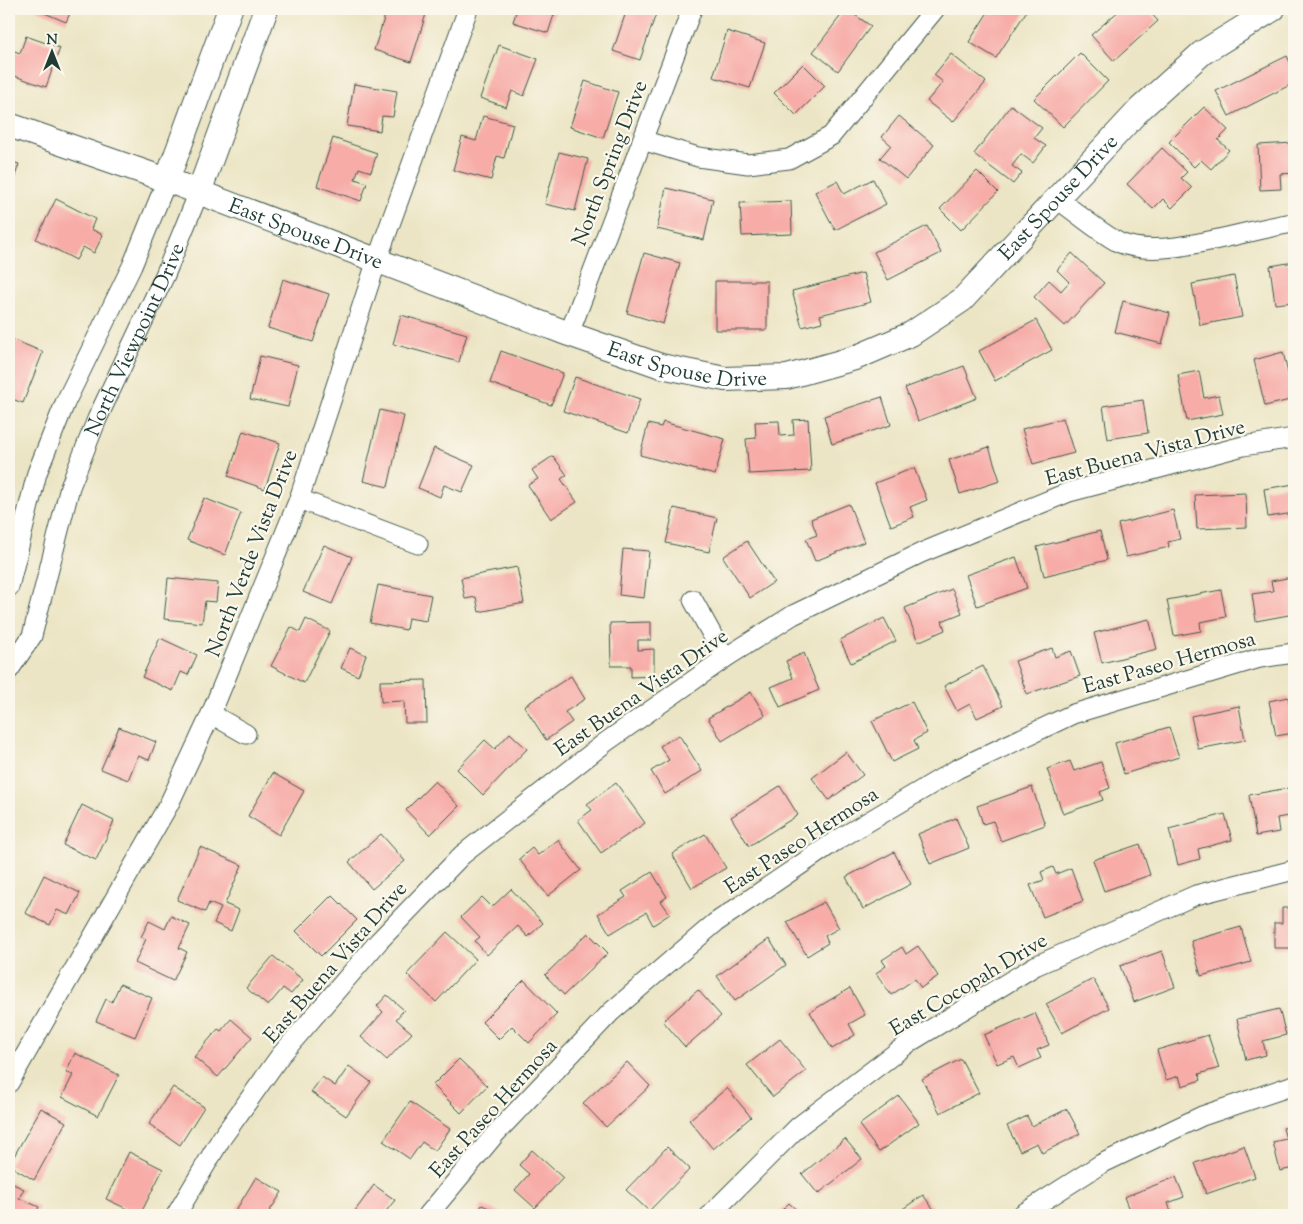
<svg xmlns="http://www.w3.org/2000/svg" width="1303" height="1224" viewBox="0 0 1303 1224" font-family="'Sorts Mill Goudy',serif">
<rect width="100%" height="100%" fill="#fbf7ec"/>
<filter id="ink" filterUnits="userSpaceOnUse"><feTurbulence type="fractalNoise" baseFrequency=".02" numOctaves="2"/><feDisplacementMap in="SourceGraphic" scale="10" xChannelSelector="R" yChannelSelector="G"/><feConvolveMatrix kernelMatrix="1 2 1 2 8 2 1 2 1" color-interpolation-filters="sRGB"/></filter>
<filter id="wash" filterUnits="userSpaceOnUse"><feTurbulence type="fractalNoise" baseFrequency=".0096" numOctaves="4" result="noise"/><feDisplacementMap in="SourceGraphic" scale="20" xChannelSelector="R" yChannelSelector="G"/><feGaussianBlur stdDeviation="1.12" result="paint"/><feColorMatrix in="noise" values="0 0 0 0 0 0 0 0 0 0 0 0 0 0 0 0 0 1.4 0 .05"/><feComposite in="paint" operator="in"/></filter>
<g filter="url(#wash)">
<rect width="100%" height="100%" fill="#ece5c5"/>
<g id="blocks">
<path fill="#f7aca7" d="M35 9H72L66 22Z
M387 9H411L426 14 411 62 374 50Z
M517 9H556L548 33 513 22Z
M627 9H650L657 11 640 60 613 51Z
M846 9 871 26 838 71 813 52Z
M990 9H1028L996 58 969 42Z
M1121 9H1147L1158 21 1114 61 1091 35Z
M727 31 765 43 750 88 713 77Z
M26 36 60 48 46 87 9 74V49L20 53Z
M499 45 538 59 524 96 512 91 506 107 480 98Z
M1080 53 1108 81 1063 127 1034 99Z
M951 54 986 82 953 122 927 101 943 82 934 75Z
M1287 56 1294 70V83L1229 116 1216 91Z
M803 64 825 86 796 115 774 93Z
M585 81 618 92 603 138 570 127Z
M354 84 397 91 393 117 382 116 380 131 347 126Z
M1011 105 1042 128 1034 138 1046 146 1033 163 1021 154 1012 166 1022 173 1013 184 974 154Z
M1204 107 1228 130 1218 140 1229 150 1211 169 1201 160 1194 167 1169 142Z
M483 116 513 124 504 158 497 156 491 180 453 170 462 137 476 141Z
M899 116 934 145 906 179 880 158 891 145 882 137Z
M333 138 377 153 371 172 359 168 355 179 367 183 361 201 317 186Z
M1294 143V173L1280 174 1281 189 1260 190 1258 145Z
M1162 148 1187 172 1181 178 1192 188 1172 208 1163 199 1153 209 1127 184Z
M559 152 588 159 575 211 545 204Z
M9 161 19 164 9 194Z
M977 171 998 192 961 230 940 209Z
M873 179 886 204 835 230 815 192 837 181 844 194Z
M666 188 713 199 704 240 657 229Z
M56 199 95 219 91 229 103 235 94 253 83 247 76 260 36 239Z
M791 201 792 234 742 236 740 203Z
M927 226 941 253 888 280 874 252Z
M644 253 680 263 663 324 627 313Z
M1072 253 1104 283 1065 326 1034 297 1049 280 1061 291 1069 282 1057 270Z
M1294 262V302L1275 304 1270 266Z
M863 273 871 302 820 315 822 322 802 327 792 291Z
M1234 276 1242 317 1200 325 1192 284Z
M283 279 329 294 313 342 268 328Z
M715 281H767V330H715Z
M1123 301 1170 313 1162 344 1115 332Z
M401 315 467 334 459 362 393 344Z
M1036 320 1052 350 995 381 979 351Z
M9 338 43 352 23 403 9 398Z
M501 351 563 373 551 405 490 383Z
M1283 352 1294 399 1265 406 1254 360Z
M260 356 298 365 288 407 250 399Z
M964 366 977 398 918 421 905 388Z
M1199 371 1204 398 1219 395 1223 414 1187 421 1178 375Z
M575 377 640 399 628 433 563 411Z
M882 397 891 425 832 444 824 416Z
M1143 400 1148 433 1108 439 1103 406Z
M380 410 404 416 388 487 363 481Z
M1063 418 1074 453 1033 464 1022 429Z
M808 419 811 471 749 474 746 439 756 438 755 422 779 421 780 436 794 435 793 420Z
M663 422 725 439 715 475 640 455 648 424 661 427Z
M243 431 280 443 265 489 228 476Z
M989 447 1000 481 960 494 949 460Z
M434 448 474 465 462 492 444 485 440 497 418 488Z
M553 456 567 475 561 479 577 502 551 519 528 485 538 479 532 470Z
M914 468 927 500 910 507 914 517 891 526 875 483Z
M1294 484V513L1268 517 1264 489Z
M1246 493 1247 527 1197 529 1195 495Z
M204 498 241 513 225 555 187 540Z
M849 504 864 542 815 561 806 539 817 535 811 519Z
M674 508 717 518 709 552 666 543Z
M1173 510 1180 539 1168 542 1169 547 1126 557 1118 524Z
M1100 531 1107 560 1044 576 1037 547Z
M747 541 774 582 750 598 723 557Z
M324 545 352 557 332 604 303 592Z
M623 549 649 551 644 598 619 595Z
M1016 557 1027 588 977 606 966 575Z
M517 567 524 603 479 612 476 597 465 599 461 578Z
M1292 577 1294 614 1256 621 1252 594 1273 591 1271 581Z
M168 578 218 583 216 602 205 601 202 623 164 619Z
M378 585 431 595 426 621 408 618 406 630 370 623Z
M952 589 962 613 942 621 945 630 918 642 905 608Z
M1221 590 1226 617 1200 622 1201 631 1174 636 1167 600Z
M884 618 896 641 851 663 840 640Z
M306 619 330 631 304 683 271 666 291 627 300 632Z
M1149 619 1157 649 1102 663 1094 633Z
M651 622V640H638V650L654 649V676L631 677V666H611L610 623Z
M160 638 197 655 188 675 181 672 173 691 142 677Z
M350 648 366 655 358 676 341 668Z
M1052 648 1055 657 1071 651 1080 676 1027 694 1015 661Z
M804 653 819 690 780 707 771 687 793 678 786 661Z
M983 666 1003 706 977 718 970 704 957 711 944 686Z
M571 676 585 699 565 712 572 722 546 740 524 706Z
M426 680 427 723H405L404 701 381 702 380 681Z
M751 692 765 715 722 741 708 718Z
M1288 697 1290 707 1294 706V733L1276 736 1269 701Z
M912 702 927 733 914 740 918 749 892 762 872 721Z
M1239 706 1245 740 1198 749 1191 716Z
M119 727 156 742 149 760 138 756 128 780 101 769Z
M1169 727 1179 757 1124 774 1115 743Z
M510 733 527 749 483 795 457 769 485 740 495 749Z
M679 735 702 771 665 794 651 771 669 760 660 746Z
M846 752 863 775 829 800 812 778Z
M1070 761 1074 771 1101 762 1110 788 1100 792 1103 800 1063 814 1047 769Z
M273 773 304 791 279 835 248 816Z
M435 781 459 806 430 835 406 810Z
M616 783 645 823 601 853 578 820 592 810 587 804Z
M780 786 798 815 749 846 731 817Z
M1032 787 1045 825 1001 841 993 821 983 824 977 806Z
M1294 787V815L1277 818 1279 832 1256 836 1249 795Z
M82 805 114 821 96 860 63 845Z
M1225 814 1232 840 1198 849 1200 859 1178 865 1169 829Z
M956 818 969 848 930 864 918 834Z
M381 834 405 861 372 889 349 862Z
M705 834 726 868 692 888 672 854Z
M558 840 581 870 548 896 519 859 532 848 538 855Z
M1140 844 1150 875 1104 891 1093 860Z
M200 847 242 865 225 904 239 910 231 931 214 923 221 908 209 903 205 912 177 900Z
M894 852 911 884 863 909 846 877Z
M1053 867 1056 874 1071 868 1083 901 1043 917 1030 885 1044 880 1041 872Z
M652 872 667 897 661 901 670 914 653 925 646 912 610 934 598 914 626 897 622 891Z
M44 875 80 893 69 915 57 910 50 925 25 913Z
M511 889 543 923 528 937 518 926 487 955 475 941 480 937 461 917 482 897 492 907Z
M332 895 357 920 321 956 296 931Z
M824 902 839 928 825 936 828 943 807 956 787 922Z
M1282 908H1294V948H1274V923H1282Z
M171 916 190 925 179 948 187 952 173 981 135 963 146 939 141 937 149 921 165 929Z
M1241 927 1251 962 1201 976 1191 941Z
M447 932 476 959 436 1002 407 974Z
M588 933 608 953 564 995 545 975Z
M769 939 786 965 735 1001 717 976Z
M918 946 938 976 921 988 915 979 891 995 876 973 886 966 882 960 902 947 906 954Z
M1162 951 1175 987 1134 1002 1120 966Z
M273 956 303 980 291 994 283 988 268 1006 246 988Z
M1093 979 1109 1008 1062 1033 1046 1004Z
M524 980 557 1014 529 1043 512 1026 499 1039 482 1022Z
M120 984 152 998 135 1037 96 1021 106 999 112 1002Z
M850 988 865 1015 849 1024 855 1035 832 1049 810 1012Z
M698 990 721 1016 685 1047 663 1021Z
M387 995 404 1010 396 1019 412 1033 387 1060 361 1037 383 1012 377 1006Z
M1279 1009 1286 1035 1263 1041 1266 1055 1246 1060 1237 1019Z
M1035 1013 1049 1045 1037 1050 1041 1058 1019 1068 1014 1057 997 1064 984 1035Z
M231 1019 252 1037 218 1077 194 1057 218 1029 221 1031Z
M1208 1035 1219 1068 1199 1074 1201 1080 1182 1086 1179 1076 1166 1080 1157 1050Z
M780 1039 806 1071 773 1097 747 1065Z
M75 1053 119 1075 98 1116 62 1097 73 1075 66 1072Z
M459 1059 487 1086 461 1113 433 1085Z
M961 1059 979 1093 940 1113 922 1079Z
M627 1062 650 1086 606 1127 583 1103Z
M349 1066 371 1082 346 1116 311 1092 322 1077 335 1086Z
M173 1087 204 1107 180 1145 149 1124Z
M727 1088 751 1117 713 1149 689 1120Z
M899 1096 919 1123 879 1152 859 1125Z
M410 1102 450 1129 435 1151 422 1142 410 1159 383 1141Z
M41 1108 66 1122 34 1180 9 1165Z
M1067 1109 1080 1134 1042 1153 1037 1143 1020 1151 1007 1126 1027 1116 1032 1126Z
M1294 1126V1168L1280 1171 1273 1142 1286 1139 1283 1128Z
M845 1139 862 1159 818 1194 802 1174Z
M1244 1146 1255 1177 1206 1194 1195 1163Z
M667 1147 690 1169 649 1211 626 1190Z
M532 1150 563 1178 535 1208 515 1190 529 1174 519 1165Z
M129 1152 163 1169 140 1215 106 1199Z
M256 1177 282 1192 267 1215H233Z
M1176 1177 1184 1197 1168 1203 1172 1215H1131L1124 1197Z
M9 1182 24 1189 19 1198 39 1207 35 1215H9Z
M374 1185 395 1200 383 1215H352Z
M923 1195 938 1215H894Z
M789 1203 802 1215H777Z
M482 1205 505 1215H477Z
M605 1210 613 1215H601Z"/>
</g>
</g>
<g filter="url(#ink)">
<use href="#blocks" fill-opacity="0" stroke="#3e564a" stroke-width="1"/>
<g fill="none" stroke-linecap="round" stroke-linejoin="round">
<g stroke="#3e564a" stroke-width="21">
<g id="minor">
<path d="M642 140 698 157 748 164 789 159 831 136 935 9"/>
<path d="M1057 199C1075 211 1101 234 1120 243 1163 261 1246 229 1294 223"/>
<path d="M569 334 692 9"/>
<path d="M299 499 418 544"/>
<path d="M9 587 37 473 65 403 132 266 167 180"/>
<path d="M693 600 725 658"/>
<path id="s1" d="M9 670 32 636 70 487 97 419 165 275 199 192"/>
<path d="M211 714 246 734"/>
<path d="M9 1083 169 804 211 714 299 499 377 260 468 9"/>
<path d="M176 1215 221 1139 280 1056 379 941 462 855 606 742 725 658 793 615 921 553 1069 492 1243 446 1294 438"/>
<path d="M428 1215 496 1133 611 1012 715 923 834 842 957 769 1073 714 1260 658 1294 653"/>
<path d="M710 1215 799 1126 910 1042 1035 966 1196 895 1294 870"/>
<path d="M1021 1215 1101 1164 1202 1116 1294 1085"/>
</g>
</g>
<g stroke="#3e564a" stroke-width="26">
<g id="major">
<path id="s2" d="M9 125 167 180 569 334 661 366 725 379 787 377 855 358 911 334 962 300 1140 109 1202 53 1273 9"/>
<path d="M167 180 230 9"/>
<path d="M199 192 266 9"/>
</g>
</g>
<use href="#minor" stroke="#fff" stroke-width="19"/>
<use href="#major" stroke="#fff" stroke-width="24"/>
</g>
</g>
<g text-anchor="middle" stroke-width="4.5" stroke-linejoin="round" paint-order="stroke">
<g font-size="21" fill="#1f3d34" stroke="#fbf7ec">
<text transform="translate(609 163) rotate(-69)" y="7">North Spring Drive</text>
<text dy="7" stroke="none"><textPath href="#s2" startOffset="1156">East Spouse Drive</textPath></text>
<text dy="7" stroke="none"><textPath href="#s2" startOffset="316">East Spouse Drive</textPath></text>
<text dy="7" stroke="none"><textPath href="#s1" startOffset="356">North Viewpoint Drive</textPath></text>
<text dy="7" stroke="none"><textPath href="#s2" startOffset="721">East Spouse Drive</textPath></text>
<text transform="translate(1145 452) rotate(-15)" y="7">East Buena Vista Drive</text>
<text transform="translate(251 553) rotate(-69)" y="7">North Verde Vista Drive</text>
<text transform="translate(1169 662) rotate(-16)" y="7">East Paseo Hermosa</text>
<text transform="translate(641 692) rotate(-35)" y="7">East Buena Vista Drive</text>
<text transform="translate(801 840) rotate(-33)" y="7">East Paseo Hermosa</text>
<text transform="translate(335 962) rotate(-49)" y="7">East Buena Vista Drive</text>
<text transform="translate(968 984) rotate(-31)" y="7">East Cocopah Drive</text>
<text transform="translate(493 1108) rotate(-48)" y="7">East Paseo Hermosa</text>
</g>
</g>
<rect width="1303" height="1224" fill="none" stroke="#fbf7ec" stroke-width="30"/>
<g transform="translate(52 52)" stroke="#fbf7ec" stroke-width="4" paint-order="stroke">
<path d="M0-4L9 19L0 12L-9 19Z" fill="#1f3d34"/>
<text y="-8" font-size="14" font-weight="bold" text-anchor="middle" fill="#1f3d34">N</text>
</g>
</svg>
